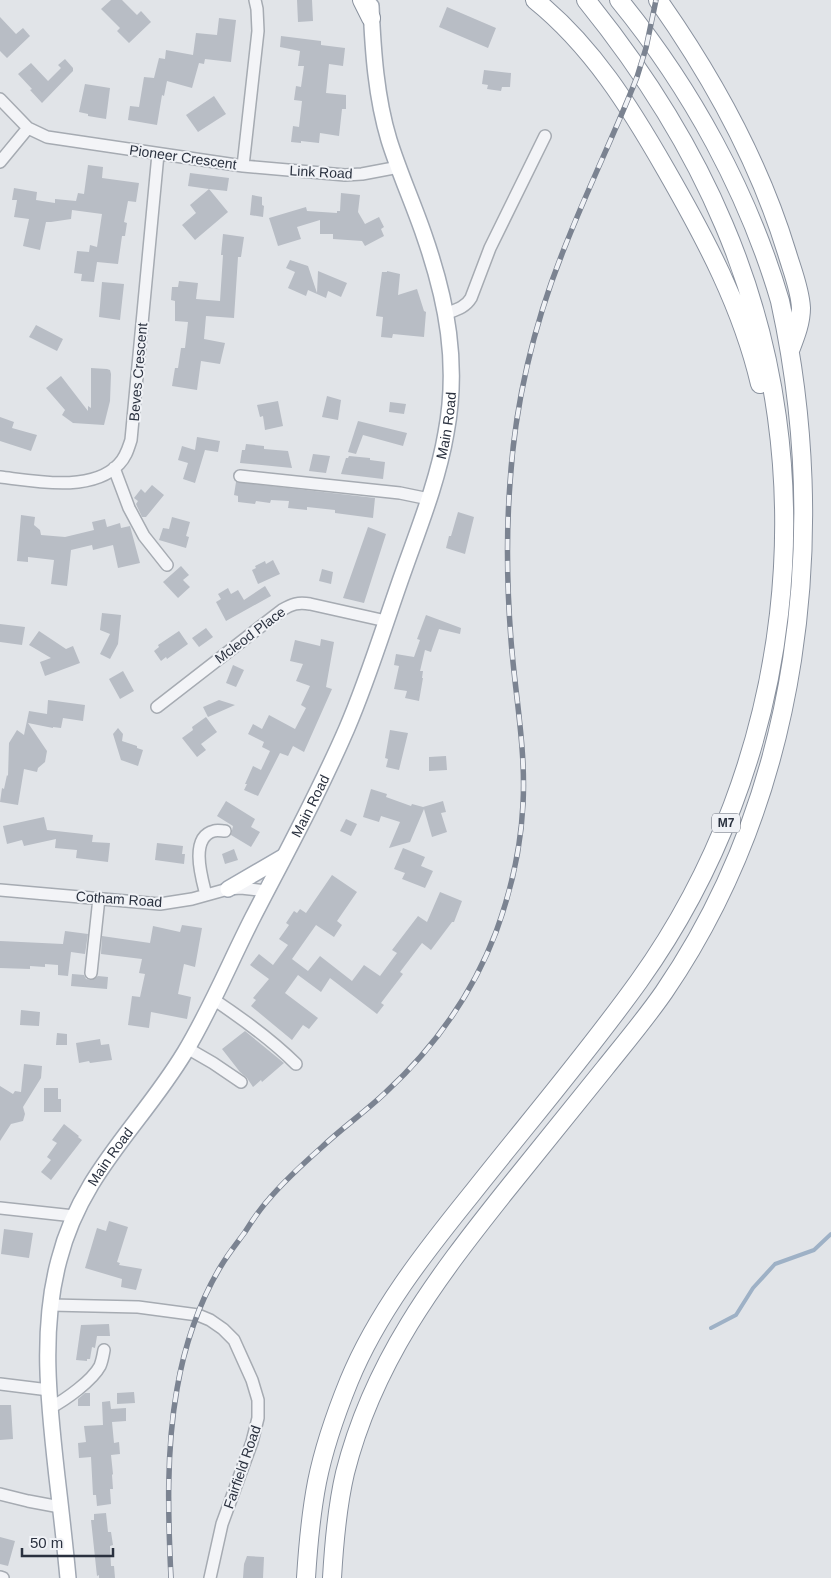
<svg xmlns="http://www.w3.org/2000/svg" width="831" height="1578" viewBox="0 0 831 1578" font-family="Arial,sans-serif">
<rect width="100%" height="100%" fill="#e1e4e8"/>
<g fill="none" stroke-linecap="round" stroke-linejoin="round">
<path stroke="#9eb1c6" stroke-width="4" d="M711 1328 736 1315 753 1288 775 1264 814 1250 831 1234"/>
</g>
<path fill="#b8bdc5" d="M111 0H122L137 15 141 11 151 22 129 43 117 31 120 28 101 9Z
M297 0H312L313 21 298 22Z
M447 7 496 28 488 48 439 27Z
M0 17 16 34 23 28 30 36 7 58 0 51Z
M219 18 236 20 231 62 205 59 204 64 199 63 192 88 167 81 164 96 162 95 157 125 128 120 130 106 139 107 144 77 154 78 159 58 165 59 166 50 193 55 196 33 217 35Z
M281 36 321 41V45L345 48 343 66 329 64 326 93 346 95V109H342L339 136 320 133 319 143 301 141V143L291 142 293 126 299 127 302 101 294 100 296 86 301 87 304 66H298L300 51 280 47Z
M65 59 73 68V71L42 103 30 90 32 89 18 74 31 63 48 81 61 68 58 65Z
M484 70 511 73 510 87H502L501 91 487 89 488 85 482 84Z
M85 84 110 88 106 119 88 116V114L79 112Z
M214 96 226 114 198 132 186 115Z
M88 165 103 167 102 178 139 183 136 202 128 201 124 222 127 223 125 236H122L118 264 97 262 94 282 81 281 82 274 74 273 77 251 89 252 90 245 97 247 102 214 72 210 71 219 51 222H46L40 250 23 246 29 219 14 217 17 200H12L14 188 37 192 36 200 55 203V199L76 201 78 193 84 194Z
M190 173 229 178 227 191 209 189 228 212 195 240 182 225 196 213 190 205 209 189 188 186Z
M341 193 360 195 358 212 365 224 379 217 384 227 381 229 384 236 365 246 362 241 333 239V234H320V220L297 227 301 239 278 246 269 218 306 207 307 211 337 213V211H340Z
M252 195 262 197V205L264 206 263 217 250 215Z
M223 234 244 237 241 257H238L234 318 206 316 204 339 225 343 220 364 201 361 197 390 172 386 175 368H178L181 348H185L188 322 175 321V301L171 300 172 287H178L179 281 198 283 196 299 220 301 223 255H221Z
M290 260 308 266 317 293 318 271 347 283 341 297 328 291 326 298 308 290 306 296 288 288 295 272 286 268Z
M387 271 400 274 398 295 417 289 424 311 426 312 424 337 393 334 392 338 381 337 383 317 376 316 382 272H387Z
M102 282 124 284 120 320 99 317Z
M36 325 63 339 57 351 29 337Z
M91 368 107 369 110 370 111 374 110 401 104 425 73 423 62 415 65 410 46 388 61 376 88 411V406L91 408Z
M327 396 341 400 338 420 322 417Z
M278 401 283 426 265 430 263 416 260 417 257 405Z
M390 402 406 404 404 414 389 412Z
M0 417 14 422 12 428 37 435 31 451 0 441Z
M358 421 407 433 403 446 363 435 356 454 348 452Z
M197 437 220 441 218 452 205 450 195 483 183 479 188 463 178 460 182 446 195 450Z
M246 444 264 446V449L288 451 292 468 240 463 242 450H245Z
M313 454 330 456 326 473 309 471Z
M349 456 370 458V460L385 462 383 479 341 474 346 458H348Z
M236 482 375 498 373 518 335 513V510L307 507V510L288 508 289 501 271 500 270 503 256 501 255 504 238 502V496L234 495Z
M152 485 164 495 146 517H142L136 504 138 501 134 498 141 489 145 493Z
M458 512 474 517 465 554 446 548 449 536H451Z
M21 515 35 517 34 525 40 530 41 535 65 537 94 530 92 522 105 519 107 527 120 523 121 528 130 526 140 563 118 568 113 545 93 550 92 545 71 550 67 586 51 584 54 560 28 557V562L17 561Z
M172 517 190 522 186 536 189 537 186 548 159 540 163 528 169 529Z
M368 527 386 534 364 603 343 598Z
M273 560 280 574 258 584 252 570 256 568 255 566 265 561 266 564Z
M181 566 189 575 183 580 190 587 178 598 163 582Z
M322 569 333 572 331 584 319 581Z
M265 586 271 596 226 621 216 602 221 599 218 594 228 588 231 594 238 590 244 600Z
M102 613 121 615 118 644 110 659 100 654 110 634 100 630Z
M426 615 461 628 460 634 439 629 431 652 425 650 420 671H423L422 678H423L419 701 405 698 407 691 394 689 399 666 394 665 396 654 414 657 420 640 417 639Z
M0 624 25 627 22 645 0 642Z
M206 628 213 637 199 647 192 638Z
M39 631 66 649 73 646 80 663 45 676 40 662 51 658 29 645Z
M179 631 188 644 167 659 166 657 161 661 154 651 159 647 158 645Z
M321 639 334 642 326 687 332 689 304 752 293 746 288 756 280 753 258 796 244 790 247 784H245L253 766 261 770 270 751 262 747 264 742 248 734 253 724 262 729 269 715 295 729 306 708 301 705 310 686 296 681 303 664 290 661 295 640 320 646Z
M233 665 244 670 236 687 226 683Z
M123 671 134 691 120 699 109 679Z
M48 700 85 705 83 721 63 718 61 728 53 727V728L28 723 47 751 45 762 38 768 37 772 24 769 18 805 0 802 2 788 4 789 7 775 8 776 9 743 17 730 24 735 29 711 47 714Z
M219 700 235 705 208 717 203 707Z
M206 717 217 732 201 744 206 750 197 757 182 738 193 730 192 727Z
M118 728 123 734 122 741 137 746V748L143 750 138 766 121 760 113 734Z
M390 730 408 733 399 770 386 767 388 759 385 758Z
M446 756 447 770 429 771V757Z
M371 789 387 794 386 797 411 806 412 804 423 807 443 801 446 812 441 813 447 832 432 837 424 809 410 842 389 848 400 822 381 816 379 822 363 817Z
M226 801 255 819 251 827 260 832 251 847 231 835 233 826 217 816Z
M44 817 47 830 93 835 92 842 110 843 108 862 76 858 77 850 55 848 56 839 24 846 22 840 7 844 3 826Z
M346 819 357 824 351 836 340 831Z
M157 843 183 846 182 854H185L184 864 155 860Z
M403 848 425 857 421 866 433 871 425 888 402 879 405 873 394 869Z
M234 849 238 860 225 864 222 854Z
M332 875 357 892 337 921 342 925 334 937 316 925 292 959 308 971 320 956 352 981 364 965 380 976 397 953 392 950 418 916 427 922 440 892 462 901 454 922H452L431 950 422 943 400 972 403 974 381 1003 384 1005 377 1014 330 978 321 992 298 975 285 993 318 1018 309 1029 303 1025 292 1040 251 1006 256 1000 253 998 269 979 250 965 259 954 273 965 288 945 279 939 289 925 286 923 294 911 297 913 300 909 306 913Z
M182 925 202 928 195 967 184 964 178 994 191 997 187 1019 151 1012 149 1028 128 1025 132 996 140 997 145 974 139 973 142 959 101 954 102 936 150 943 153 926 180 932Z
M65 931 88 934 85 954 71 952 68 976 58 975V965L45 964V967L30 966V969L0 968V941L63 944Z
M72 974 84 975 86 979 91 980 98 976 108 977 107 989 71 986Z
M21 1010 40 1012 39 1026 20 1025Z
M245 1031 284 1063 262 1082 261 1080 253 1087 247 1078 240 1072 222 1049Z
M57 1033 67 1034V1045H56Z
M100 1039 101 1045 109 1044 112 1060 90 1063 89 1061 79 1063 76 1043Z
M24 1064 42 1066 41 1078 23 1107 25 1114 23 1121 11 1124 0 1141V1086L13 1094 15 1091 21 1092Z
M44 1088H58V1099H61V1112H44Z
M64 1124 79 1136 78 1137 82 1140 51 1180 41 1172 51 1160 47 1157 57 1143 52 1140Z
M109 1221 128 1227 117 1262 120 1263 119 1265 142 1269 136 1290 121 1287 122 1279 85 1268 97 1228 106 1231Z
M4 1229 33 1233 29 1258 1 1254Z
M109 1324 110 1336H97L95 1348 92 1347 90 1359H87V1361L76 1360 81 1325Z
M134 1392 135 1403 117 1404V1393Z
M85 1393H90V1406H78V1399Z
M110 1401 111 1409 126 1408V1421L112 1422 114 1443 119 1442 120 1454 111 1455 113 1474 112 1475 113 1489H110L111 1504 97 1506 96 1495H93L91 1457 79 1458 78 1443 86 1442 84 1426 103 1425 102 1402Z
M0 1405H11L13 1439 0 1440Z
M106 1513 108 1532H111L113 1545 110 1546 111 1566H114L115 1578H99V1575L97 1576 91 1520H94V1514Z
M0 1537 15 1541 8 1566 0 1564Z
M247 1556 264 1557 263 1578H243L244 1564Z"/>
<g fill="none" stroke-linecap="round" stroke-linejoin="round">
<g stroke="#a6abb2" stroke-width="14">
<path id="minor" d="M0 99 28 128 47 137 243 166 345 175 362 174 399 167
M0 162 28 128
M243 166 258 31 257 9 255 0
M445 314C455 310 465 308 471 298L490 248 545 136
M114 468 129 508 144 536 167 565
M240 476 400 493 429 499
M0 477C34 481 92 493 119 464 126 457 128 449 131 440L158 154
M157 707 282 610C292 604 298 602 310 604L386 621
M0 890 160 904 192 899 228 889 241 888 266 891
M206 895C202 879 189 837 214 831 217 830 222 831 225 831
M91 973 99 898
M213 999C243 1019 271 1039 296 1064
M187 1048 213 1063 241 1082
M0 1208 74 1216
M51 1305 138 1307 198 1315 210 1320 223 1329 234 1340 252 1380 258 1400V1418L252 1442 222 1524 210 1578
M0 1384 49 1390
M50 1408C65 1400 92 1381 100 1366 102 1361 103 1356 104 1350
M0 1494 28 1501 60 1507
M0 1577 3 1578"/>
</g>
<g stroke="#a1a8b3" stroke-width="18">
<g id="major">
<path d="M228 889 283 857"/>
<path id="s1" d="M68 1578C65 1545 61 1511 57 1477 49 1406 40 1330 59 1260 81 1173 141 1125 185 1052 211 1009 230 962 253 917 285 855 319 793 347 728 369 677 385 623 404 570 420 525 438 480 446 433 459 364 447 301 424 235 413 203 399 172 389 140 376 97 373 51 371 6"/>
</g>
</g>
<g stroke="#89919e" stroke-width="20">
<path id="highway" d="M362 0 371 18
M535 0C592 46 630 107 666 170 705 238 742 307 760 384
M658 0C713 78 759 161 787 253 792 270 800 289 801 308 801 322 796 335 791 348
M306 1578C308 1546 311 1513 317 1482 324 1447 336 1413 349 1381 377 1313 424 1253 470 1196 526 1125 586 1055 639 981 794 764 829 471 724 225 690 144 641 68 586 0
M332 1578C334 1543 337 1507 345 1473 373 1362 435 1280 505 1192 538 1151 571 1110 605 1068 625 1043 646 1018 664 992 800 793 831 534 780 301 748 192 691 88 619 0"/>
</g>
<use href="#minor" stroke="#f3f4f7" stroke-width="11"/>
<use href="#major" stroke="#fff" stroke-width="15"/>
<use href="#highway" stroke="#fff" stroke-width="18"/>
<g stroke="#7b8391" stroke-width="5.5">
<path id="rail" d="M171 1578C168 1516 166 1451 177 1389 184 1347 199 1302 221 1266 228 1254 237 1243 245 1232 252 1221 260 1209 269 1199 285 1180 304 1163 322 1147 342 1128 365 1112 385 1093 434 1048 472 995 496 932 511 891 521 847 523 804 526 749 515 694 511 640 507 588 506 536 510 483 515 402 535 320 566 244 588 188 615 133 637 77L646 48 656 0"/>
</g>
<use href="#rail" stroke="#f0f2f6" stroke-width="4" stroke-dasharray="11" stroke-linecap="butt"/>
</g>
<g text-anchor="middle" stroke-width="4" stroke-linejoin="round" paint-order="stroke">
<rect fill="#f0f2f6" stroke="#656b76" stroke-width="1" x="712" y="813.5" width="28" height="19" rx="4"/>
<g font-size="12" font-weight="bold" fill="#2a313f">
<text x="726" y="827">M7</text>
</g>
<g font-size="14" fill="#2a313f" stroke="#f0f2f6">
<text transform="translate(183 157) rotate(8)" y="5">Pioneer Crescent</text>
<text transform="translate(321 172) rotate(3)" y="5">Link Road</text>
<text transform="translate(138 372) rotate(-85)" y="5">Beves Crescent</text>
<text dy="5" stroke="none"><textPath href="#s1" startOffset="1246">Main Road</textPath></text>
<text transform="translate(250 635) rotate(-37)" y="5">Mcleod Place</text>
<text dy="5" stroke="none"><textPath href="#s1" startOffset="841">Main Road</textPath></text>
<text transform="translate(119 899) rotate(4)" y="5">Cotham Road</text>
<text dy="5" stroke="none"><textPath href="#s1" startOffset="436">Main Road</textPath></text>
<text transform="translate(242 1467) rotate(-71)" y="5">Fairfield Road</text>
</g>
</g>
<path d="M22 1548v8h91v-8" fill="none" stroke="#2a313f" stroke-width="2.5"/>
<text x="30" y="1548" font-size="15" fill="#2a313f" stroke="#f0f2f6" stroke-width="4" paint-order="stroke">50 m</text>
</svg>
